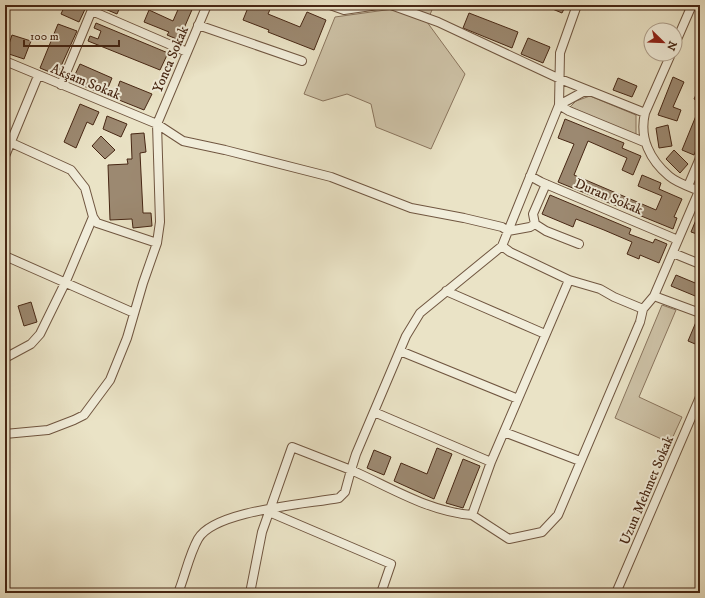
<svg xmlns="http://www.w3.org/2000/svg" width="705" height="598" viewBox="0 0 705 598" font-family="'IM FELL DW Pica',serif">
<rect width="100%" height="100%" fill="#eae3c6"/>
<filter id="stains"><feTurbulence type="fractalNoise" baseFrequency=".005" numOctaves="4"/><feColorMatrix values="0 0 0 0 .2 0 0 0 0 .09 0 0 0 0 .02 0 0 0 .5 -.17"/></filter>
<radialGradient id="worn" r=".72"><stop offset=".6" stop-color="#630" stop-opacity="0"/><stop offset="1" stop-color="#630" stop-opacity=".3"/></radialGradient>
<path fill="#cec3a8" stroke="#8a755e" d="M402 5H434L427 22 465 74 431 149 376 127 371 104 347 94 323 101 304 94 335 17 400 8Z
M590 96 636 115V135L570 107 576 101Z
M662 305 676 310 639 397 682 417 671 441 668 442 615 418Z"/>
<path fill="#9c8971" stroke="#472714" d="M65 5H87L79 22 61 14Z
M107 5H121L117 14 105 9Z
M180 5H194L179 40 167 35 169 32 144 22 149 10 173 21Z
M249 5H272L268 14 300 27 307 12 326 20 314 50 268 32 269 30 243 20Z
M543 5H566L562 13Z
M469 13 518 32 512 48 463 28Z
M96 23 168 53 160 70 88 41 90 36 98 39 101 31 94 28Z
M58 24 77 31 57 75 40 68Z
M12 35 31 41 24 59 6 53Z
M528 38 550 47 543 63 521 54Z
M80 64 112 78 105 95 72 81Z
M673 77 684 82 673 107 681 110 677 121 658 115Z
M618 78 637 86 632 97 613 90Z
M120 81 152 94 144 110 114 98Z
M700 86V102L694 99Z
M80 104 99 112 93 125 87 122 76 148 64 142Z
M700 106V139L694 155 682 150Z
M107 116 127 124 121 137 103 129Z
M565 119 624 143 622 148 641 156 633 175 622 170 627 158 588 141 574 175 656 210 662 196 638 186 642 175 661 183 659 189 682 199 674 217 677 218 673 229 558 182 574 144 558 138Z
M668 125 672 146 659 148 656 128Z
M144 133 146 152 140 153 143 213H151L152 226 133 228 132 219 110 220 108 165 128 164 127 159H132L131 134Z
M101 136 115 150 105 159 92 146Z
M674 150 688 164 680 173 666 159Z
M550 195 631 229 629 234 653 243 655 239 667 244 659 263 640 255 639 259 627 254 632 242 604 230 576 219 573 227 542 214Z
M700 210V235L691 232Z
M676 275 700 285V298L671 286Z
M31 302 37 322 24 326 18 306Z
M696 322 700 324V346L688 341Z
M437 448 452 454 434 499 394 481 401 463 427 474Z
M374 450 391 457 384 475 367 468Z
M463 459 480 466 463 508 446 503Z"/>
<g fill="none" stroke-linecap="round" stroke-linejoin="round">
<g stroke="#705640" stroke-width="10">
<path id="minor" d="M330 5 344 10 378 5
M391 5 438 22 560 79 645 113
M92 11 187 52
M198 25 302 61
M675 44 692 5
M671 54 645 113C639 138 650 160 669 176 677 183 690 187 700 191
M5 61 157 124 183 141 225 150 331 177 411 208 464 218 502 227 508 231 530 227 535 224
M61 85 94 5
M590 92H583L559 105 569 111 644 142
M5 140 71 170 85 188 93 217 97 223 157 243
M5 156 38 76
M530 176 541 182 678 240
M546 184 533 214 535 224 546 231 579 244
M688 186 700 158
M502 246 510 252 569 280 600 289 614 297 643 309
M673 253 700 264
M5 256 134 313
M446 291 545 334
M654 296 700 313
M400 351 518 399
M5 358 31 344 40 334 66 281 93 217
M374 412 491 462
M504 432 580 461
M5 434 48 430 74 420 84 415 110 380 127 338 143 283 157 243 160 222 157 124 207 5
M269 512 391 564 381 593
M472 515 509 539 542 532 558 515 640 322 643 309 654 296 699 191
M178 593C185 576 189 555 198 539 214 510 308 504 339 498L345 492 351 470C390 487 429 512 472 515L491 462 569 280
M250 593 262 532 292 447 351 470 356 454 406 336 420 313 502 246 559 105 560 53 577 5
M616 593 700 397"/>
</g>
<use href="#minor" stroke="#f1edda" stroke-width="8"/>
</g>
<g text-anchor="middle" stroke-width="4" stroke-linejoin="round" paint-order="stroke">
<g font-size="14" fill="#472714" stroke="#f1edda">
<text transform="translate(170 59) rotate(-67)" y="5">Yonca Sokak</text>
<text transform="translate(86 81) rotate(22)" y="5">Akşam Sokak</text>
<text transform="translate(609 196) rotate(23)" y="5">Duran Sokak</text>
<text transform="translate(646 490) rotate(-67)" y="5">Uzun Mehmet Sokak</text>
</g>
</g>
<rect width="705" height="598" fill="none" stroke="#eae3c6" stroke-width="20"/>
<rect x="6" y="6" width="693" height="586" fill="none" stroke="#472714" stroke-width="2"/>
<rect x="10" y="10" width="685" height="578" fill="none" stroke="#472714"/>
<g transform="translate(663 42) rotate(113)"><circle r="19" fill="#f1edda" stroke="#ad9e8b"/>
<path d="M0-3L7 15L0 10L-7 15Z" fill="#8f2418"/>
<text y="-6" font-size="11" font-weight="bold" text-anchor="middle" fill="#472714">N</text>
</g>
<path d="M24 40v6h95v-6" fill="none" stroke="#472714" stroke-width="2"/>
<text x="30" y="40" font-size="12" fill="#472714" stroke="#f1edda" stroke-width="3" paint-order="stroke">100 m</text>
<rect width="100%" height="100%" filter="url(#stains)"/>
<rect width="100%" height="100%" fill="url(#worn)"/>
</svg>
